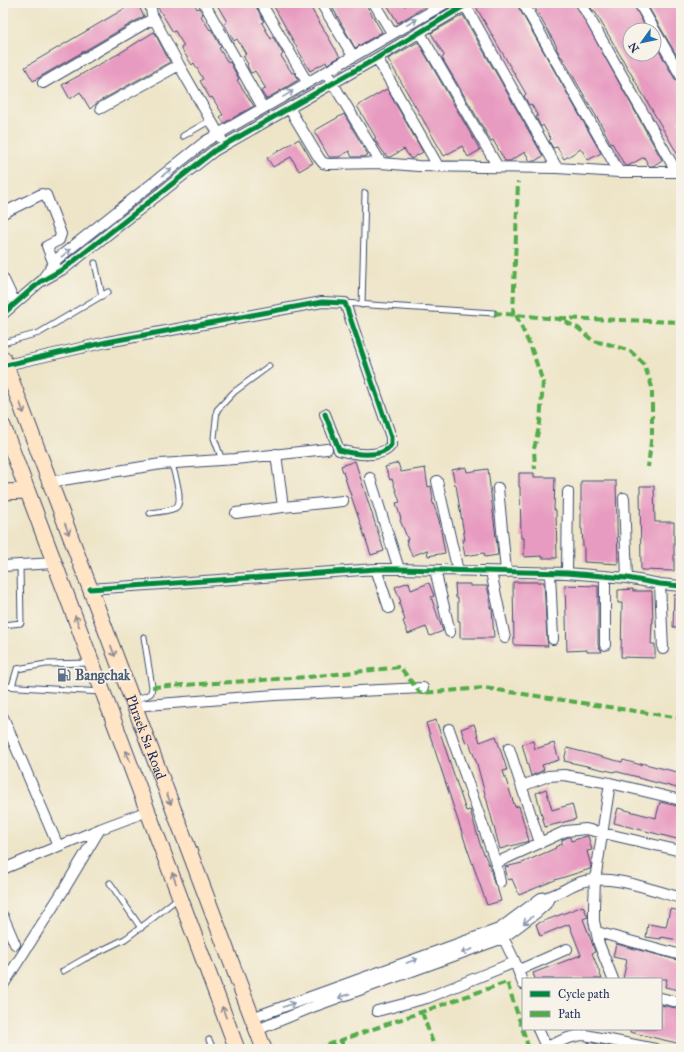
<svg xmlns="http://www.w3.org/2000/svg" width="684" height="1052" viewBox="0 0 684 1052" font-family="'IM FELL Great Primer',serif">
<rect width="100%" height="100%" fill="#f7f3e8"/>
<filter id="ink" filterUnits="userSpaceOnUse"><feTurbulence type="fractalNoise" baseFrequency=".025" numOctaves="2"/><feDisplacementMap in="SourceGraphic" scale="8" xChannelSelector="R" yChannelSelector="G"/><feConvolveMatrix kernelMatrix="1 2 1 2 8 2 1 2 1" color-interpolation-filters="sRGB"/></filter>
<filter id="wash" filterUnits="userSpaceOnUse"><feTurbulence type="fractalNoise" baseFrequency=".012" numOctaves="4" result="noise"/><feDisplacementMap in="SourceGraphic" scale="16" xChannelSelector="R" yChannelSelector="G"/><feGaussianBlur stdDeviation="0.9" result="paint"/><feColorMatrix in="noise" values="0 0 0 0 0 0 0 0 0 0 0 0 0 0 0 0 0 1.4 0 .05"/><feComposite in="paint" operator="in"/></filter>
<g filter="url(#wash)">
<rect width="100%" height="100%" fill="#eee5c8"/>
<g id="blocks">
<path fill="#e89bc1" d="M134 3H137L144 16 33 81 25 67Z
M163 3H194L197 9 199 8 203 14 201 16 210 30 211 29 221 47 219 48 228 63 230 62 239 79 237 80 254 106 224 123 220 117 223 115 212 97 210 98 200 81 203 79 194 63 192 65 181 48 184 46 175 31 173 32 157 6Z
M216 3H254L264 21 262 23 271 39 273 37 283 54 281 56 292 73 294 72 298 80 266 99 261 91 266 89 255 71 252 73 250 72 247 65 248 64 243 56 246 54 237 39 234 41 224 24 227 22Z
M272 3H308L340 57 327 64 326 62 310 71Z
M330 3H365L382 32 355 48Z
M386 3H402L404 6 409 3H431L398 23Z
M484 3H516L601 153 588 160 581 149 564 159 557 147 553 148 549 141 551 139 543 125 541 127 536 117 538 116 531 104 529 105 524 96 526 94 476 7Z
M532 3H575L662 160 653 166H649L644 157 628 166H625L612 143 611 144 603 128 562 57H561L556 48 557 47Z
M588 3H633L647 30H630V54H654V42L675 79 681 82V118L678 120 681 125V160L594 10 593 11Z
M646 3H681V63Z
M463 15 543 156 535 161H530L525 152 510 161H505L493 140 491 141 442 58 444 56V55L431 33Z
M154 32 170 62 98 102 90 109 80 92 70 99 62 85 120 53Z
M418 42 480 150 468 157 462 146 444 156 388 59Z
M387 89 423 152 411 159 404 149 390 157H387L374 139 376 138 357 106Z
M344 114 368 155 364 157H352L349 151 339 157H329L314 131Z
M299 139 313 163 299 171 291 157 273 167 267 158Z
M355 461 384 551 371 555 341 466Z
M398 463 401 472 425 468 428 487 431 486 433 500H432L439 520 445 553 428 556 427 550 412 556 406 540H408L400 520 401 519 396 503 400 502 392 479 390 480 385 467Z
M466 467 467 472 488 469 498 555 485 557 484 553 465 556 462 540H465L462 522 456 485H455L452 470Z
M519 473H534V477H555L554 510H556L557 558H542V556L524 557V538H521L520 487H519Z
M581 481H616L618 564 584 562V546H583L582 529H581Z
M640 486H654L655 522H674V571L641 570Z
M409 582 411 590 429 583 434 596 431 597 443 631 430 636 426 627 408 634 403 621 405 620 399 603 401 602 395 587Z
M513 582H544L547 639 548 646 514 645Z
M455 584H470V586H487L490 598V608H492V609L494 638H460V621H458V598H456Z
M565 585 598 586V645L602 652H587V650L567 651Z
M633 589V591H652L653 623H652L651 644H655V658L621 657 622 603H618V590Z
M674 595H681V627H673Z
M436 720 466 811 470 810 481 847 490 867 494 883 497 887 501 901 487 905 466 845 426 723Z
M474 724 480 742 496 736 507 770 503 771 515 807 519 806 529 841 500 849 477 764 469 742 466 743 461 729Z
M533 741 535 749 554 743 559 760 542 765 544 770 531 776 522 744Z
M567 748 622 762 623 760 641 765V763L681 773V789L638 778V777L614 771V772L564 761Z
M546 789 552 810 572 804 576 819 545 827 536 793Z
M660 802 681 807V840L614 823 618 808 656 818Z
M587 836H588L592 850 587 851 591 866 590 869 555 880 519 895 512 879 508 880 505 867 522 863 556 848 555 847 562 844V840L568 837H570L571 841Z
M583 906 588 917 583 919 591 940 595 952 592 953 602 979H535L533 973 581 955 569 924 540 936 536 924Z
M670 909 681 911V930L679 940 661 937V939L646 937 648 924 666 927Z
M616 944 681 961V982L679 990 665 987 667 979H623L627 960 613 957Z
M661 1005 681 1009V1044L630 1032V1029H661Z
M588 1042 608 1046V1049H587Z"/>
</g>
</g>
<g filter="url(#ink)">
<use href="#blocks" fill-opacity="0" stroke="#3b4a6e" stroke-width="1"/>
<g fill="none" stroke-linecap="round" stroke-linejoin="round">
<g stroke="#3b4a6e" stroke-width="7">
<path id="lane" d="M183 136 211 120
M95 263 102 296
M345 303 371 305 494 313
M362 305 365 193
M3 343 39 333 108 292
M222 460 214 438 217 410 234 392 269 366
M150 513C158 512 168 511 175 508 185 503 174 473 172 464
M3 625 21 623 20 565
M3 686 101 692
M12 686 17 669 46 664 91 663
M133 700 146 696 151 693 152 687 144 637
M110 883 141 928
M63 971 84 959 125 939 148 922 178 898
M209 1040 213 1049"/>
</g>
<g stroke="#3b4a6e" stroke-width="12">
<path id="street" d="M150 3 152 15 179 65 221 138
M204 3 263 108
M261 3 307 82
M321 3 353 56
M374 3 392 33
M464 3 557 168
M523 3 619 172
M581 3 676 171
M639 3 681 76
M420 33 498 167
M377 58 438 166
M329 77 381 163
M43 83 154 18
M101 108 179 65
M289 108 319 158 323 163 328 164 381 163 418 166 557 168 619 172H681
M3 213 42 194 46 195 61 234 59 240 47 246 54 264
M44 277 57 259 206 141 446 3
M3 278 15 303
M3 314 40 282 65 268 214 151 377 58 469 3
M6 365 107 342 322 302 345 303 391 437V445C382 459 353 454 339 450L325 414
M276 454 283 507 343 501
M370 478 399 569
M437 481 458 571
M50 482 161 464 235 459 327 449
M498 488 506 571
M624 498 627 578
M236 513 283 507
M3 566 55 563
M376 569 389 608
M435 570 450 632
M491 572 505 638
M550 573 553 639
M567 573 568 492
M605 576V645
M660 584 663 649
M90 589 376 569H399L567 573 627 578 660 584 681 586
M134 706 275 695 423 688
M3 717 58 846
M449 729 496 863 566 831 586 829 681 851
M509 748 540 843
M610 783 595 880 594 906V921L599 944 613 979
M522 786 548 776 564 775 610 783 681 800
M496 863 500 882
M3 869 100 829 148 811
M3 916 15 944
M597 932 681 955
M501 933 515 962 523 984
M519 970 567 949
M3 985 63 891 100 829
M661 998 681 1003
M377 1011 427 998 515 962
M252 1018 499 929 541 898C557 897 567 886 581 882 610 873 652 890 681 898
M538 1029 547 1049
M257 1030 315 1006 503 938 536 913 546 904 549 898
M546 1047C559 1042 571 1035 585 1035L655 1049"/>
</g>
<g stroke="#3b4a6e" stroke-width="17">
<g id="secondary">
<path id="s1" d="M3 358 264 1049"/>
<path d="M3 426 237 1049"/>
<path d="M3 492 27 491"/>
</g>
</g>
<use href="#lane" stroke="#fff" stroke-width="5"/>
<use href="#street" stroke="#fff" stroke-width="10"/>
<use href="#secondary" stroke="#ffe4c6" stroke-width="15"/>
<path stroke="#52ab49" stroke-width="4" stroke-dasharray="8 4" stroke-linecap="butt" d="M494 313 559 319 578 328 593 341 608 344 630 351 644 364 652 387V433L648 467
M513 315 518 182
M516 315 532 350 543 382 540 423 534 449 535 469
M559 318 681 322
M152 687 309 677 400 667 420 693 484 688 681 718
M422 1012 435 1049
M341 1040 344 1049
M316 1049 507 982 529 1049"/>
<g stroke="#f7f3e8" stroke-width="8">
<path id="cycleway" d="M3 314 40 282 65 268 214 151 377 58 469 3
M6 365 107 342 322 302 345 303 391 437V445C382 459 353 454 339 450L325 414
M90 589 376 569H399L567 573 627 578 660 584 681 586"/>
</g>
<use href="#cycleway" stroke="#00873e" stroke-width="5"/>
</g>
<defs><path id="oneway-shaft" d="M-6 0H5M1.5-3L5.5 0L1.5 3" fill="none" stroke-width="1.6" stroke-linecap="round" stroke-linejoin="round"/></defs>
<g stroke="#8d97ae">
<use href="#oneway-shaft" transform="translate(412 22) rotate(-30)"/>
<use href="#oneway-shaft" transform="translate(288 94) rotate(-31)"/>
<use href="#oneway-shaft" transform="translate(167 172) rotate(-39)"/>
<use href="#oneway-shaft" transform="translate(66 253) rotate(-39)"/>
<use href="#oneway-shaft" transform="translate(528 920) rotate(142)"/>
<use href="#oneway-shaft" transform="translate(467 951) rotate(160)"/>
<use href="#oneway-shaft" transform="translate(412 961) rotate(-20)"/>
<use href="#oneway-shaft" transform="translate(344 996) rotate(161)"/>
<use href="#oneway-shaft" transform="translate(289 1005) rotate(-20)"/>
</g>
<g stroke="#8d8a92">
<use href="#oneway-shaft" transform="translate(22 408) rotate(69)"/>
<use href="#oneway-shaft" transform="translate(67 529) rotate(69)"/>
<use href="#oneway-shaft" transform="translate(77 621) rotate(-111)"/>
<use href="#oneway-shaft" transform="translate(113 651) rotate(69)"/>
<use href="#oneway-shaft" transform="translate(128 756) rotate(-111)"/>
<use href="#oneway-shaft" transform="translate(169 799) rotate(69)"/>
<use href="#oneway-shaft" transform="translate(174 878) rotate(-111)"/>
<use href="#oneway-shaft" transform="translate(224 1012) rotate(-110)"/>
</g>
</g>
<defs>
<g id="fuel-bare" transform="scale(1.08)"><path d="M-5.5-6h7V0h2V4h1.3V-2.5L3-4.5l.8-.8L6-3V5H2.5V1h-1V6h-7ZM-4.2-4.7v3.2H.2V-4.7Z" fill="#5c6f8a" stroke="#f7f3e8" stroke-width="2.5" paint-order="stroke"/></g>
</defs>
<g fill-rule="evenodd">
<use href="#fuel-bare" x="64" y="675"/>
</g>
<g text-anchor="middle" stroke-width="4" stroke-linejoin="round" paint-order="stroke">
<g font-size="14" font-weight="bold" fill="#4e5e75" stroke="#f7f3e8" text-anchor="start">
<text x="75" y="680">Bangchak</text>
</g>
<g font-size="14" fill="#1b2f5e" stroke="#f7f3e8">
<text dy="5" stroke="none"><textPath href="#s1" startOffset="405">Phraek Sa Road</textPath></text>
</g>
</g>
<rect width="684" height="1052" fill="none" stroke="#f7f3e8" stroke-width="16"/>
<rect x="522" y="978" width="140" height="52" fill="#f7f3e8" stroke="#9fa5b1"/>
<rect x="530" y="991" width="20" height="6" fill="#00873e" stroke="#9fa5b1"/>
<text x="558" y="998" font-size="12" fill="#1b2f5e">Cycle path</text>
<rect x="530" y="1011" width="20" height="6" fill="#52ab49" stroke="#9fa5b1"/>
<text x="558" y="1018" font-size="12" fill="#1b2f5e">Path</text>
<g transform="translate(642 42) rotate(237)"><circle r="19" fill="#f7f3e8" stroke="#9fa5b1"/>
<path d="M0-3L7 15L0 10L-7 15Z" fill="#1f6fb2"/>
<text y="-6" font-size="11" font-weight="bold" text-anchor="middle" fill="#1b2f5e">N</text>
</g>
</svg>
